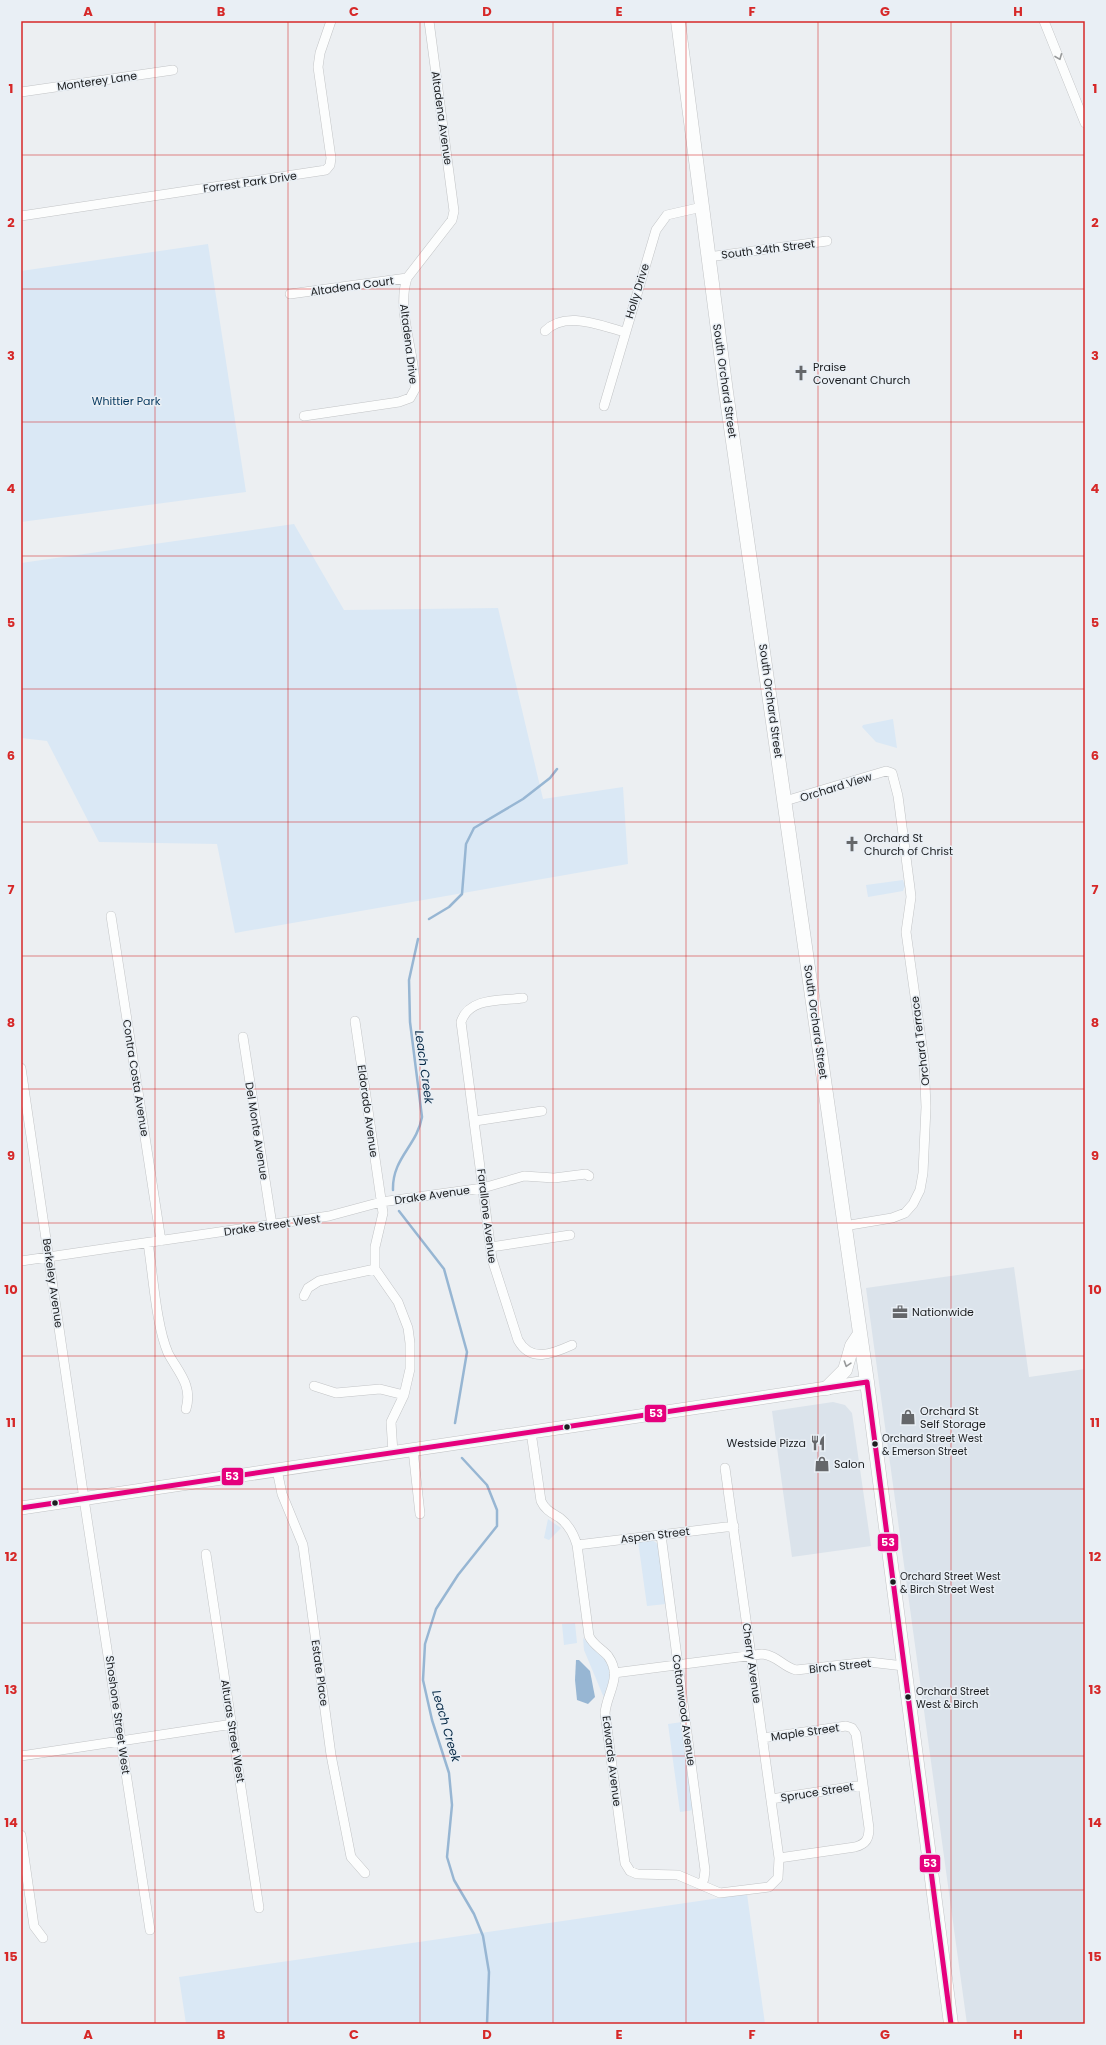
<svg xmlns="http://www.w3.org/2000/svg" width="1106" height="2045" viewBox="0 0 1106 2045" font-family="Poppins,sans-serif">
<rect width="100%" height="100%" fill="#eceff2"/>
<path fill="#dbe3eb" d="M1014 1267 1029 1377 1085 1369V2024H967L866 1288Z
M833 1402 845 1405 852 1413 871 1546 792 1557 772 1411Z"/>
<path fill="#dae8f5" d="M208 244 246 492 21 522V271Z
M294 524 344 610 498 608 543 799 623 787 628 864 235 933 217 844 99 842 47 741 21 738V563Z
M893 719 897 748 876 742 862 727 863 725Z
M903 880 905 886 903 891 868 897 866 885Z
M548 1519 561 1528 549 1540 544 1538Z
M651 1539 658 1544 666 1604 647 1606 638 1541Z
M575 1623 577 1643 564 1645 562 1624Z
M583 1638C596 1649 614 1661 611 1680 610 1686 606 1692 604 1698L584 1650Z
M682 1722 694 1810 680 1812 668 1724Z
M747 1894 765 2024H186L179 1977Z"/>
<path fill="#97b6d3" d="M576 1660H579L590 1671 595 1697 588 1704 577 1700 575 1680Z"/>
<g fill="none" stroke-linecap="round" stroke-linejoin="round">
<path stroke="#97b6d3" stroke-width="2.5" d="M429 919 449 907 462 894 466 844 474 828 523 799 550 778 557 769
M393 1190C392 1158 417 1146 422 1117L410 1022 409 980 418 939
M399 1211 444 1269 467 1352 455 1423
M462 1458 487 1485 497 1510V1526L458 1575 436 1609 425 1644 423 1680 432 1720 449 1773 452 1805 447 1857 454 1880 474 1914 483 1936 489 1972 487 2024"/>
<g stroke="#c2c4c6" stroke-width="10">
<path id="minor" d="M1044 21 1085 123
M21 92 173 70
M21 216 326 170 330 165 331 158 318 67 320 53 331 21
M708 257 827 241
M290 294 407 278
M545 331C566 310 600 326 625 332
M604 406 656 230 667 215 702 207
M304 416 399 402 410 398 415 389C416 354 396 312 407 278L452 220 454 211 429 21
M785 801 886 771 892 773 898 796 910 888 911 897 906 932 924 1060 926 1107 923 1173 920 1190 913 1204 905 1213 892 1218 844 1226
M111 916 161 1241
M523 998C501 1001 469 997 461 1022L492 1259 518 1340C531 1363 552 1354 572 1345
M355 1021 383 1213 375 1247V1269L398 1302 408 1328 410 1343V1369L404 1395 391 1422 393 1453
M243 1037 272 1225
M21 1068 84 1499 150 1930
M475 1121 542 1111
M148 1243C153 1274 156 1325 168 1353 178 1372 193 1385 186 1409
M491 1247 570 1235
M21 1261 329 1216 381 1202 483 1188 524 1176 554 1178 586 1174 589 1176
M304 1296 308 1288 319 1281 375 1269
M314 1386 336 1393 380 1389 404 1395
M531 1432 541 1501C545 1510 552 1513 560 1518 569 1525 574 1535 577 1545L589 1636C593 1645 602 1649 608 1656 623 1677 607 1692 605 1713L625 1863 630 1871 637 1874 678 1875 720 1893 769 1887 778 1878 779 1858 855 1847C866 1844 869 1839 869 1828L856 1734 852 1728 846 1726 762 1738
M413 1450 420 1514
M725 1468 779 1858
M277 1470 282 1494 303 1545 331 1755 351 1857 365 1873
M661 1535 705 1870 704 1879 701 1884
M577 1545 734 1526
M206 1554 259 1908
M614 1673 762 1654C777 1655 783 1667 796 1670L869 1662 904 1666
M21 1756 233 1724
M771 1799 863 1785
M21 1835 34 1926 43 1938"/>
</g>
<g stroke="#c2c4c6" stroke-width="14">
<path id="secondary" d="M21 1508 867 1382"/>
</g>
<g stroke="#c2c4c6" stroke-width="15">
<path id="primary" d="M678 21 726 392 867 1382 951 2024
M827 1388 845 1370 852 1346 860 1334"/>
</g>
<use href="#minor" stroke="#fcfdfd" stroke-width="9"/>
<use href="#secondary" stroke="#fcfdfd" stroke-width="13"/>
<use href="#primary" stroke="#fcfdfd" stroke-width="14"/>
<g stroke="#e9eff5" stroke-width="8">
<path id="bus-1" d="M867 1382 951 2024
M21 1508 867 1382"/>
</g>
<use href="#bus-1" stroke="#e5007d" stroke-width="5"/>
</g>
<defs><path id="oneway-chevron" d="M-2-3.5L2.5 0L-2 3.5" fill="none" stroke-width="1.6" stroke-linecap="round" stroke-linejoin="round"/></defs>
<g stroke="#97999a">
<use href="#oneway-chevron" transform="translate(1059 57) rotate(68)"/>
<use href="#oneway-chevron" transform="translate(847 1364) rotate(108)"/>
</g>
<path fill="none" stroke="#d62828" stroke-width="1" stroke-opacity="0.55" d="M155 21V2024M288 21V2024M420 21V2024M553 21V2024M686 21V2024M818 21V2024M951 21V2024M21 155H1085M21 289H1085M21 422H1085M21 556H1085M21 689H1085M21 822H1085M21 956H1085M21 1089H1085M21 1223H1085M21 1356H1085M21 1489H1085M21 1623H1085M21 1756H1085M21 1890H1085"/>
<defs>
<g id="church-bare" transform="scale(1.2)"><path d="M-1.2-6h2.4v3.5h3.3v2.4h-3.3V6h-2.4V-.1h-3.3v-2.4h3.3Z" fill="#65676a" stroke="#e9eff5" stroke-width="2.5" paint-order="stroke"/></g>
<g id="office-bare" transform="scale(1.2)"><path d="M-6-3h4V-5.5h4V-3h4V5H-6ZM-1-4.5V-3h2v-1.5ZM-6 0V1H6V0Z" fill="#65676a" stroke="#e9eff5" stroke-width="2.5" paint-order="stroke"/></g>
<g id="shop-bare" transform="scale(1.2)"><path d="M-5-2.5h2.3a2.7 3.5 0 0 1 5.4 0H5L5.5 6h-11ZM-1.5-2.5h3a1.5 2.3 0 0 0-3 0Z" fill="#65676a" stroke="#e9eff5" stroke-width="2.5" paint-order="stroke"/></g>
<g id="restaurant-bare" transform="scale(1.2)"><path d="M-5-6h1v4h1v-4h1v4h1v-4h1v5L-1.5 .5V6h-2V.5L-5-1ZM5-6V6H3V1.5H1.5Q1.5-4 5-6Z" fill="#65676a" stroke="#e9eff5" stroke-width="2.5" paint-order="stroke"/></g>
</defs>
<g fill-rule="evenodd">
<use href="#church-bare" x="801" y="373"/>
<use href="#church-bare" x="852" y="844"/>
<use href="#office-bare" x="900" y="1312"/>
<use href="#shop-bare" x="908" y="1417"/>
<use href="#restaurant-bare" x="818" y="1443"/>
<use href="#shop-bare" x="822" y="1464"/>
</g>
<g fill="#1c1e20" stroke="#e9eff5" stroke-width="1.5">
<circle cx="567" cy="1427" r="3.5"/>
<circle cx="875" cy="1444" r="3.5"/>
<circle cx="55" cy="1503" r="3.5"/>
<circle cx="893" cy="1582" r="3.5"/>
<circle cx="908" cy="1697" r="3.5"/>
</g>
<g text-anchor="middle" stroke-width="3" stroke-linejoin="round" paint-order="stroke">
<g font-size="10" fill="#1c1e20" stroke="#e9eff5" text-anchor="start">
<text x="882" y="1442">Orchard Street West<tspan x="882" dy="13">&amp; Emerson Street</tspan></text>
<text x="900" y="1580">Orchard Street West<tspan x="900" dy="13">&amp; Birch Street West</tspan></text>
<text x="916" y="1695">Orchard Street<tspan x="916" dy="13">West &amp; Birch</tspan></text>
</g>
<g font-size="11" fill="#1c1e20" stroke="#e9eff5">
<text transform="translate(97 81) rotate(-8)" y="4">Monterey Lane</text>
<text transform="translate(442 118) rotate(82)" y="4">Altadena Avenue</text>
<text transform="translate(250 182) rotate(-8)" y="4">Forrest Park Drive</text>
<text transform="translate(768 249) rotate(-7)" y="4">South 34th Street</text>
<text transform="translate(352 286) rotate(-8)" y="4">Altadena Court</text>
<text transform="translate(637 291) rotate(-73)" y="4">Holly Drive</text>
<text transform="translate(409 344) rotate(83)" y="4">Altadena Drive</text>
<text transform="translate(725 381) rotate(82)" y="4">South Orchard Street</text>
<text transform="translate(771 701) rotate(82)" y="4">South Orchard Street</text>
<text transform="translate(836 787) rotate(-17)" y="4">Orchard View</text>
<text transform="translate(816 1022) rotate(82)" y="4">South Orchard Street</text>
<text transform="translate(920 1041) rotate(-97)" y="4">Orchard Terrace</text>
<text transform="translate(136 1078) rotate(81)" y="4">Contra Costa Avenue</text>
<text transform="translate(368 1111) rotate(82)" y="4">Eldorado Avenue</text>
<text transform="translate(257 1131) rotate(81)" y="4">Del Monte Avenue</text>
<text transform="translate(432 1195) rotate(-8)" y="4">Drake Avenue</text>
<text transform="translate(487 1216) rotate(83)" y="4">Farallone Avenue</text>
<text transform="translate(272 1225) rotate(-8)" y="4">Drake Street West</text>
<text transform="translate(53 1283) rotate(82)" y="4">Berkeley Avenue</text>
<text transform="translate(655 1535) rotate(-7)" y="4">Aspen Street</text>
<text transform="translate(752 1663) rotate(82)" y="4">Cherry Avenue</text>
<text transform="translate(840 1666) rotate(-6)" y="4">Birch Street</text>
<text transform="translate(320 1673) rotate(82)" y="4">Estate Place</text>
<text transform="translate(684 1710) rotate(82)" y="4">Cottonwood Avenue</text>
<text transform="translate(118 1715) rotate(82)" y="4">Shoshone Street West</text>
<text transform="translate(233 1731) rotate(81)" y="4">Alturas Street West</text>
<text transform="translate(805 1732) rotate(-8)" y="4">Maple Street</text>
<text transform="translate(612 1761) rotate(83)" y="4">Edwards Avenue</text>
<text transform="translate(817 1792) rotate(-9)" y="4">Spruce Street</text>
</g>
<g font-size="11" fill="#1c1e20" stroke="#e9eff5" text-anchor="start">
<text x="813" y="371">Praise<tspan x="813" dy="13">Covenant Church</tspan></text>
<text x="864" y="842">Orchard St<tspan x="864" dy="13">Church of Christ</tspan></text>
<text x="912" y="1316">Nationwide</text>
<text x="920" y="1415">Orchard St<tspan x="920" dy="13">Self Storage</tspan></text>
<text x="806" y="1447" text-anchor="end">Westside Pizza</text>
<text x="834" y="1468">Salon</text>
</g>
<g font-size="11" fill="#04385f" stroke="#e9eff5">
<text x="126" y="405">Whittier Park</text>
</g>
<g font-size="12" font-style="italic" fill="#092b47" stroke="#e9eff5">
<text transform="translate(424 1067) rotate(82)" y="4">Leach Creek</text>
<text transform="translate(446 1726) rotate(74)" y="4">Leach Creek</text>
</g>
</g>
<g stroke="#e9eff5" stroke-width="1.5">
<rect x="644" y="1404" width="23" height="19" rx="4" fill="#e5007d"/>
<rect x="221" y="1467" width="23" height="19" rx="4" fill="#e5007d"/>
<rect x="877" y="1533" width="22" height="19" rx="4" fill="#e5007d"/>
<rect x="919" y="1854" width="22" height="19" rx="4" fill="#e5007d"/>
</g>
<g font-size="11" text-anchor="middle" font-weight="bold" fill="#fff">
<text x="656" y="1417">53</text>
<text x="232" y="1480">53</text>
<text x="888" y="1546">53</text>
<text x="930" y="1867">53</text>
</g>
<rect width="1106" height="2045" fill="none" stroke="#e9eff5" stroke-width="44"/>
<rect x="22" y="22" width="1062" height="2001" fill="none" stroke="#d62828" stroke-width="1.5"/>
<g font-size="13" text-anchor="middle" font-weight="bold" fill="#d62828">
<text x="88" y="16">A</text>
<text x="221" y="16">B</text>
<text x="354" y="16">C</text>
<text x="487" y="16">D</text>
<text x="619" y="16">E</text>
<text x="752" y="16">F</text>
<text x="885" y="16">G</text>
<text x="1018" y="16">H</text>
<text x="11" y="93">1</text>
<text x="1095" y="93">1</text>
<text x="11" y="227">2</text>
<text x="1095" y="227">2</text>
<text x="11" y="360">3</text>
<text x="1095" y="360">3</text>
<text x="11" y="493">4</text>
<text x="1095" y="493">4</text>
<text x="11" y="627">5</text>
<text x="1095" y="627">5</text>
<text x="11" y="760">6</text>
<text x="1095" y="760">6</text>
<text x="11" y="894">7</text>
<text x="1095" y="894">7</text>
<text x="11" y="1027">8</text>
<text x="1095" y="1027">8</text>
<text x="11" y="1160">9</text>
<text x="1095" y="1160">9</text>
<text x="11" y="1294">10</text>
<text x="1095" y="1294">10</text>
<text x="11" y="1427">11</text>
<text x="1095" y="1427">11</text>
<text x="11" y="1561">12</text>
<text x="1095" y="1561">12</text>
<text x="11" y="1694">13</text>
<text x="1095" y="1694">13</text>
<text x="11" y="1827">14</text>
<text x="1095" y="1827">14</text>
<text x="11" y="1961">15</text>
<text x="1095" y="1961">15</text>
<text x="88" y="2039">A</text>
<text x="221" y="2039">B</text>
<text x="354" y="2039">C</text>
<text x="487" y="2039">D</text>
<text x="619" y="2039">E</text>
<text x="752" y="2039">F</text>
<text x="885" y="2039">G</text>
<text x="1018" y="2039">H</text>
</g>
</svg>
